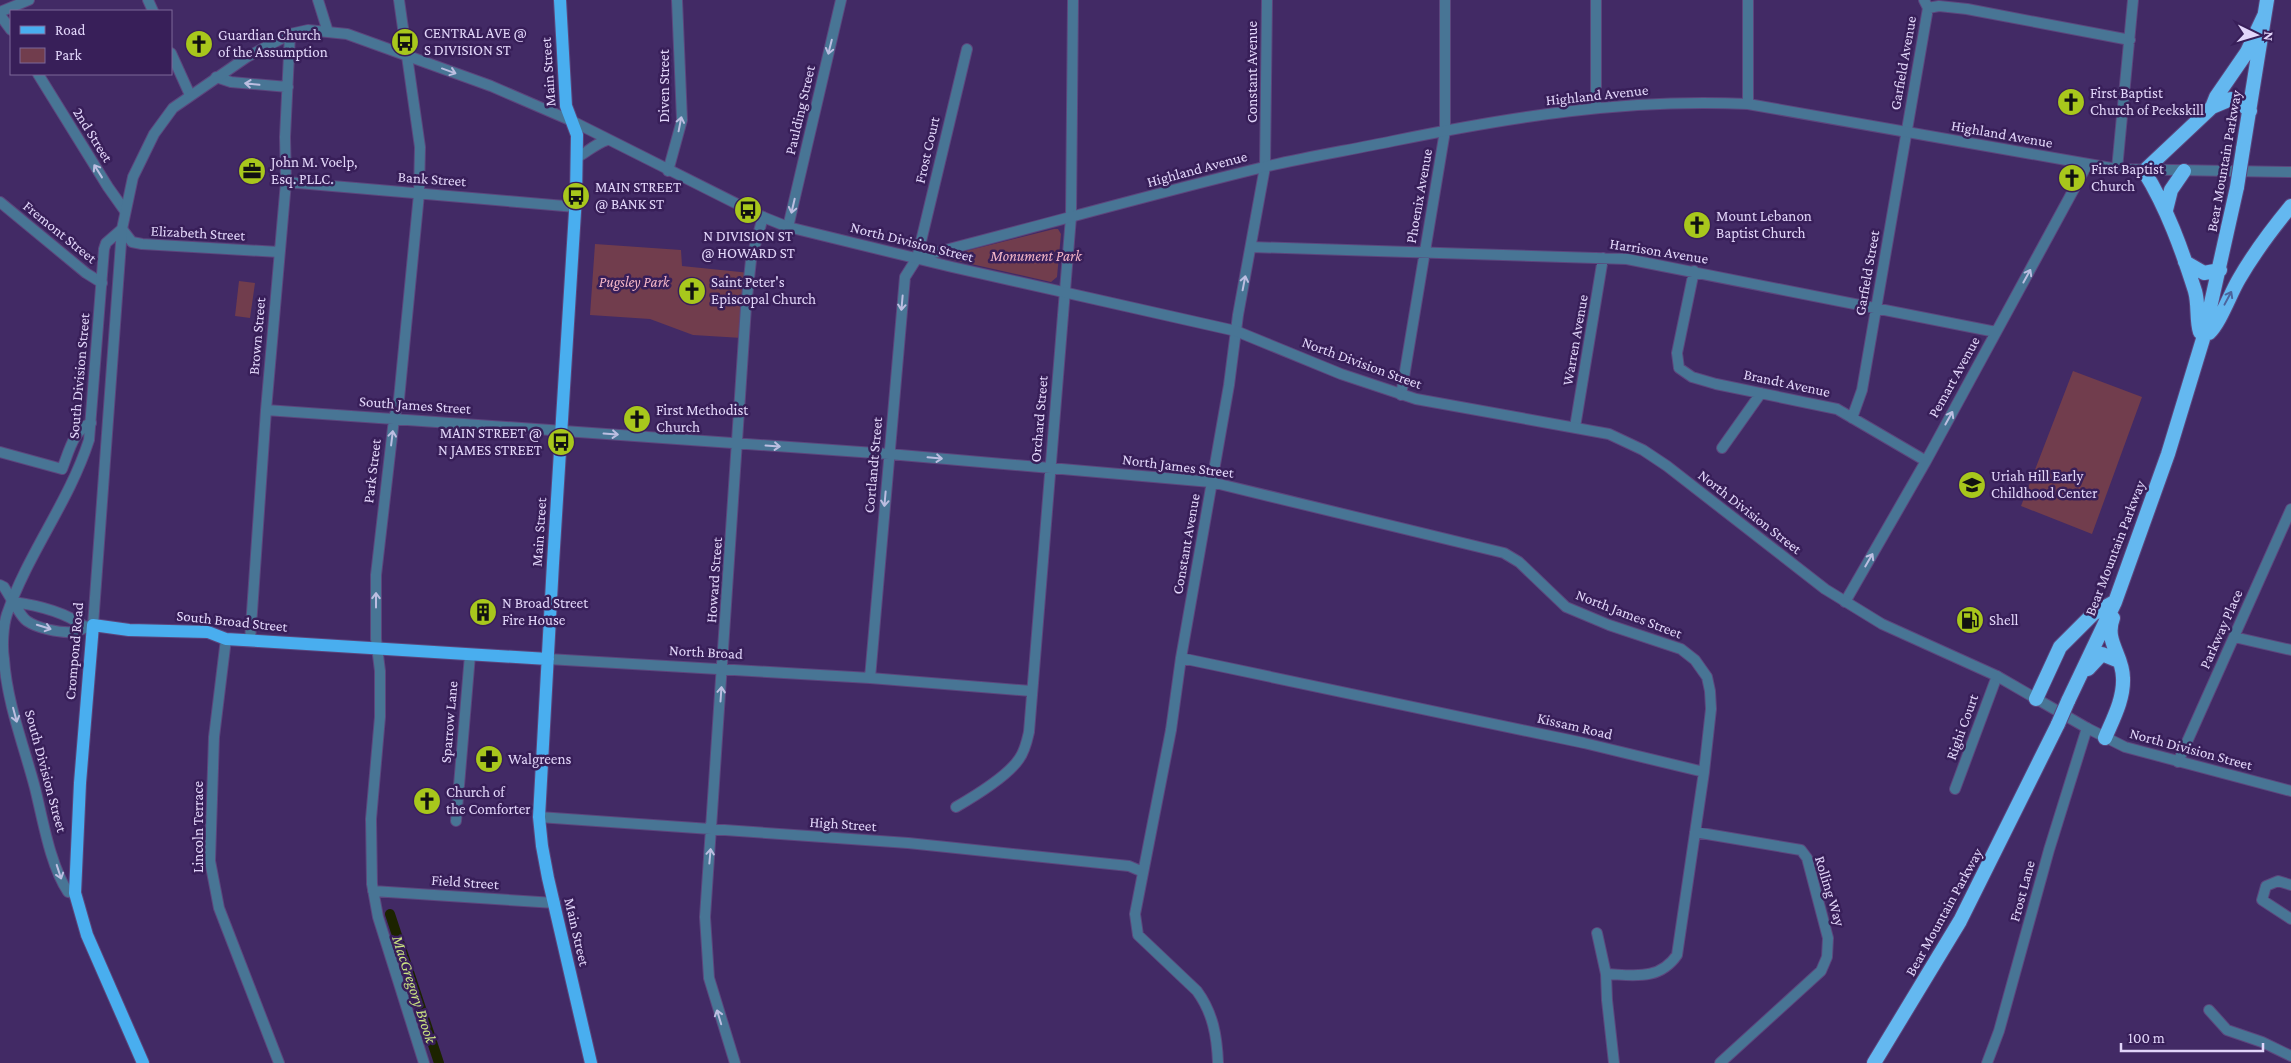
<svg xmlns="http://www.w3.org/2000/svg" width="2291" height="1063" viewBox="0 0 2291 1063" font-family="'Crimson Pro',serif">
<rect width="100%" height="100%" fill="#422a65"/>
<path fill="#713d4d" d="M1054 229H1058L1061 234 1057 277 1051 282 949 259 950 255Z
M595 244 681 250 682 266 750 273 742 338 693 335 650 319 590 315Z
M239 281 255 283 250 318 235 316Z
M2073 371 2142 397 2092 534 2021 506Z"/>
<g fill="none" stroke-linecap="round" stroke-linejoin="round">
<path stroke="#1c2300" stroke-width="10" d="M390 914 439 1063"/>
<g stroke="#5c467d" stroke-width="12">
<path id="minor" d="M148 0 153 11
M1928 8 1939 6 1967 9 2130 40
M0 12 29 0
M0 15 11 30
M171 53 190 95
M407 56 420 147 419 194 399 399 394 419 376 575V639L380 671V717L371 819 372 884 378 917 424 1063
M38 74 108 187 125 211
M216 77 231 82 288 87
M1748 104V0
M1596 107V0
M2117 169 2133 0
M668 171 682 120 677 0
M286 182 576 207
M0 202 86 273 102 283
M788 227 841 0
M122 229 132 242 142 244 279 252
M1251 247 1627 259 1996 332
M1694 271 1677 353 1679 368 1692 377 1716 384 1837 409 1926 461
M1401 395 1445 131V0
M266 410 889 454 1211 482 1504 553 1519 562 1566 607 1609 625 1681 649 1695 660 1707 677 1710 691 1711 709 1704 772 1677 955C1659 981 1634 975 1606 974
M1852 418 1862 390 1928 8 1924 0
M1575 427 1603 258
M1722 448 1761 393
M0 452 62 469C69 452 73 430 91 423
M0 585 4 587 13 602
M1845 602 1926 461 2087 165
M2234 637 2291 650
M226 639 214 737 210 861 219 908 279 1063
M250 641 266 410 286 182 285 137 290 34
M1181 658 1584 743 1704 772
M548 659 870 678 1031 691
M870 678 905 277 917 258 967 49
M2178 762 2291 509
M1955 789 1997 676
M956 807C975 796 1007 777 1019 759 1025 751 1027 741 1029 732L1071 217 1073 0
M539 817 908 843 1129 866 1143 872
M456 821 470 655
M1695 832 1801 850 1807 858 1828 938 1827 957 1821 971 1720 1063
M2291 885 2278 881 2266 886 2262 900 2291 919
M373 891 555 903
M1597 933 1606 974 1607 1000 1614 1063
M2209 1010 2227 1030 2262 1042 2291 1056
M735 1063 709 978 705 917 746 307 751 260 763 217
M1218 1063C1217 1036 1213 1013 1197 991L1138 935 1135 914 1171 730 1181 658 1229 385 1238 315 1265 167 1267 0
M1987 1063 1999 1031 2049 850 2087 728"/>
</g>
<g stroke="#5c467d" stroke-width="12">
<path id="tertiary" d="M318 0 328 32
M399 0 407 56
M576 158C588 152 593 145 607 140
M918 257C1033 228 1148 195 1264 167 1306 157 1350 150 1393 141 1511 117 1627 98 1748 104L2117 169 2291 172
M13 602C17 607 21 617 27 621 37 628 59 633 72 632 80 632 85 626 93 625L122 229 133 177 154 134 173 108 247 57 290 34 308 30 347 34 491 86 572 121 763 217 788 227 952 267 1236 331 1341 374 1416 399 1609 434 1643 450 1667 466 1825 589 1882 624 1997 676 2087 728 2125 747 2291 791
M13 602C36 605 64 612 84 626
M75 893 68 892C50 865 43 820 35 788 24 746 7 703 4 659 2 647 3 626 7 614 28 553 69 502 89 440L104 249 106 243 122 229"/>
</g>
<g stroke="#5c467d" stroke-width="14">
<path id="primary" d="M560 0 566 106 577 135 576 196 553 563 539 817 542 846 548 878 591 1063
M143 1063 87 935 75 893 80 783 93 625 129 630 208 632 226 639 548 659"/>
</g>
<g stroke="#5c467d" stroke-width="16">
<path id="trunk" d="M2212 107 2231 99 2239 102 2250 111
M2243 149 2267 0
M2166 210 2171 190 2184 171
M2185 262 2204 273 2220 270
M2200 332C2196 320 2199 305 2195 291 2182 250 2167 208 2144 171L2212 107 2216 97 2247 52 2264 16
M2209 333C2220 323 2230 294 2239 279 2254 253 2272 229 2291 206
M2088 669 2102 654 2119 661
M2036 699 2060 647 2093 614 2114 602
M2068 701 2115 602 2168 454 2203 339 2237 187
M2105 738C2113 719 2124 699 2123 678 2123 655 2104 641 2113 618
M1874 1063 1960 921 2058 724"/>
</g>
<use href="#minor" stroke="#487595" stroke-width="10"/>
<use href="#tertiary" stroke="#487595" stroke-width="10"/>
<use href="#primary" stroke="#49aeef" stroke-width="12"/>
<use href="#trunk" stroke="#64b8f0" stroke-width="14"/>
<g stroke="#5c467d" stroke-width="16" stroke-linecap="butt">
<path id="trunk-bridge" d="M2237 187 2243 149
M2058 724 2068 701"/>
</g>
<use href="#trunk-bridge" stroke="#64b8f0" stroke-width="14"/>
</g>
<defs><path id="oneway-shaft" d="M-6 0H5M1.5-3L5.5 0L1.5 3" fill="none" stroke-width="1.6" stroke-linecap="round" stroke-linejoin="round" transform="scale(1.25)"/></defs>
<g stroke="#bcbee1">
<use href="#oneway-shaft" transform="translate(830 47) rotate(104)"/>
<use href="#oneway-shaft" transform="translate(449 71) rotate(20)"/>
<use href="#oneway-shaft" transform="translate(252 84) rotate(-174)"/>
<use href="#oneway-shaft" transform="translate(680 124) rotate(-79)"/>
<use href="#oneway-shaft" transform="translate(98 171) rotate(-122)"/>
<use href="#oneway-shaft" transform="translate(793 206) rotate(103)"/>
<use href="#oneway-shaft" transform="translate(2027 276) rotate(-61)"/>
<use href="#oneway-shaft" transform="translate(1244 283) rotate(-79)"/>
<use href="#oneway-shaft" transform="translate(902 303) rotate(95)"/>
<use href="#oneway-shaft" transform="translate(1949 418) rotate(-61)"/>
<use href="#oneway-shaft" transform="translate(611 434) rotate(4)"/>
<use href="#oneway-shaft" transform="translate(392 438) rotate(-83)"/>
<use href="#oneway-shaft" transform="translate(773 446) rotate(4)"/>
<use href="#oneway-shaft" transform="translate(935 458) rotate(5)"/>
<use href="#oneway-shaft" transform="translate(885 499) rotate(95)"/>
<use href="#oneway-shaft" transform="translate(1869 560) rotate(-60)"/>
<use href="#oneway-shaft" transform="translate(376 600) rotate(-90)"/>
<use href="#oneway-shaft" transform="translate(44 627) rotate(17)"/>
<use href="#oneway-shaft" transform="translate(721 694) rotate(-86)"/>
<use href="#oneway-shaft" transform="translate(15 715) rotate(75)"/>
<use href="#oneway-shaft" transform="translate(710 856) rotate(-85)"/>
<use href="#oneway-shaft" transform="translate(59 872) rotate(72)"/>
<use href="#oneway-shaft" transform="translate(719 1017) rotate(-107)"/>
</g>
<use stroke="#4c649d" href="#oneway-shaft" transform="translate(2228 298) rotate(-62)"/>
<defs>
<g id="bus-disc" transform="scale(1.4375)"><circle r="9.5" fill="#a8c71c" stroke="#381f59"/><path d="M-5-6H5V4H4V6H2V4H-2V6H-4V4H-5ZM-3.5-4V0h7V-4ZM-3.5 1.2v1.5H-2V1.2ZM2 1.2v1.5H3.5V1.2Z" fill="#111"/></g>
<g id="church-disc" transform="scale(1.4375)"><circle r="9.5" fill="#a8c71c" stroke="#381f59"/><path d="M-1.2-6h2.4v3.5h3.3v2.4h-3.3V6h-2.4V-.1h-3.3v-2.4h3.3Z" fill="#111"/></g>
<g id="office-disc" transform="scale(1.4375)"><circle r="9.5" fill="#a8c71c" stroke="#381f59"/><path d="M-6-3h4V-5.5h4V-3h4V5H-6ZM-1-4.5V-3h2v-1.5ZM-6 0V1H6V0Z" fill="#111"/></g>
<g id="school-disc" transform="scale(1.4375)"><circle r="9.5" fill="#a8c71c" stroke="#381f59"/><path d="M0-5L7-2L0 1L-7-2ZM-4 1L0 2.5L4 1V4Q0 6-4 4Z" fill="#111"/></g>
<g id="building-disc" transform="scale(1.4375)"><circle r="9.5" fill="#a8c71c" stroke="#381f59"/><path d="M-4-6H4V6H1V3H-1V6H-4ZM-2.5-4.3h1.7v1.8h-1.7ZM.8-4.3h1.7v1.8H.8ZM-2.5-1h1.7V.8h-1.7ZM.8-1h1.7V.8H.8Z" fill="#111"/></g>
<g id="fuel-disc" transform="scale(1.4375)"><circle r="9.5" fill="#a8c71c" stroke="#381f59"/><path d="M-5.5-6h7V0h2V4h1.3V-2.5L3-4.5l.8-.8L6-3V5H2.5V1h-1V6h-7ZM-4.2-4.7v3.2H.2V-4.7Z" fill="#111"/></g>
<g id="pharmacy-disc" transform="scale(1.4375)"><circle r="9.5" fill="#a8c71c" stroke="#381f59"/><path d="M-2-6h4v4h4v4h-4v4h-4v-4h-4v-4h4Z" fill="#111"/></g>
</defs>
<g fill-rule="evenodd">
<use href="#bus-disc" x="405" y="42"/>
<use href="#church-disc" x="199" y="44"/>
<use href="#church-disc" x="2071" y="102"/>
<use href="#office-disc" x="252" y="171"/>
<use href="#church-disc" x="2072" y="178"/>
<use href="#bus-disc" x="576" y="196"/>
<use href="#bus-disc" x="748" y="210"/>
<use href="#church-disc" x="1697" y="225"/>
<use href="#church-disc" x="692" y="291"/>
<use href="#church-disc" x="637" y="419"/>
<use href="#bus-disc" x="561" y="442"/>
<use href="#school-disc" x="1972" y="485"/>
<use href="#building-disc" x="483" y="612"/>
<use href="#fuel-disc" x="1970" y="620"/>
<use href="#pharmacy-disc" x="489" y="759"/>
<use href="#church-disc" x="427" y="801"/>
</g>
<g text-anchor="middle" stroke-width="5" stroke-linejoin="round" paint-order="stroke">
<g font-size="15" fill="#e2d6fa" stroke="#381f59" text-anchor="start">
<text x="424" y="38">CENTRAL AVE @<tspan x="424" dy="17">S DIVISION ST</tspan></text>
<text x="218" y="40">Guardian Church<tspan x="218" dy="17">of the Assumption</tspan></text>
<text x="2090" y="98">First Baptist<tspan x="2090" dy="17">Church of Peekskill</tspan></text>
<text x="271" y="167">John M. Voelp,<tspan x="271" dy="17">Esq. PLLC.</tspan></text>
<text x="2091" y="174">First Baptist<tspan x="2091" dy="17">Church</tspan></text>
<text x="595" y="192">MAIN STREET<tspan x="595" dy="17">@ BANK ST</tspan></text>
<text x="1716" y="221">Mount Lebanon<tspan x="1716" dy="17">Baptist Church</tspan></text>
<text x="748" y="241" text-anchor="middle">N DIVISION ST<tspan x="748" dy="17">@ HOWARD ST</tspan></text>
<text x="711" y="287">Saint Peter's<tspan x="711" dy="17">Episcopal Church</tspan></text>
<text x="656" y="415">First Methodist<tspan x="656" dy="17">Church</tspan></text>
<text x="542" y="438" text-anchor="end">MAIN STREET @<tspan x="542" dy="17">N JAMES STREET</tspan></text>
<text x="1991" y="481">Uriah Hill Early<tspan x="1991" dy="17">Childhood Center</tspan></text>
<text x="502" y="608">N Broad Street<tspan x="502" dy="17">Fire House</tspan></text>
<text x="1989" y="625">Shell</text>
<text x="508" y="764">Walgreens</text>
<text x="446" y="797">Church of<tspan x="446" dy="17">the Comforter</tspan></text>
</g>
<g font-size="15" fill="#e2d6fa" stroke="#381f59">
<text transform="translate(1903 63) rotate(-80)" y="5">Garfield Avenue</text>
<text transform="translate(548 72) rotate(-94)" y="5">Main Street</text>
<text transform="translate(1252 72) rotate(-90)" y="5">Constant Avenue</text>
<text transform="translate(664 86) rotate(-90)" y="5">Diven Street</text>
<text transform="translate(1597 95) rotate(-6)" y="5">Highland Avenue</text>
<text transform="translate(800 110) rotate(-77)" y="5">Paulding Street</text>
<text transform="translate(2002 134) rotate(10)" y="5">Highland Avenue</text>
<text transform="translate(93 135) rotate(58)" y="5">2nd Street</text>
<text transform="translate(927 150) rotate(-77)" y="5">Frost Court</text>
<text transform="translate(2224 161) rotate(-80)" y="5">Bear Mountain Parkway</text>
<text transform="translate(1197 169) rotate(-15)" y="5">Highland Avenue</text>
<text transform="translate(432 179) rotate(4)" y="5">Bank Street</text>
<text transform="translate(1419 196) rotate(-80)" y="5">Phoenix Avenue</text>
<text transform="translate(60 232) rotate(39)" y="5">Fremont Street</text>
<text transform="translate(198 233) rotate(3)" y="5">Elizabeth Street</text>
<text transform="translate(912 242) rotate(14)" y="5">North Division Street</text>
<text transform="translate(1659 251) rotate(9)" y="5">Harrison Avenue</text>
<text transform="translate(1867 273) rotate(-80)" y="5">Garfield Street</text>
<text transform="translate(257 336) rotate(-85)" y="5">Brown Street</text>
<text transform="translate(1575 340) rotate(-80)" y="5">Warren Avenue</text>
<text transform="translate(1362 363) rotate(20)" y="5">North Division Street</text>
<text transform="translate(79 376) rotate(-85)" y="5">South Division Street</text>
<text transform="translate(1954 377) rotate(-61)" y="5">Pemart Avenue</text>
<text transform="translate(1787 383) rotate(12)" y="5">Brandt Avenue</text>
<text transform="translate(415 405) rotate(4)" y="5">South James Street</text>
<text transform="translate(1039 419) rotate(-85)" y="5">Orchard Street</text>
<text transform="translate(873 465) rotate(-85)" y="5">Cortlandt Street</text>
<text transform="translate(1178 466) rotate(7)" y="5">North James Street</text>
<text transform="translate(372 471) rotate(-83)" y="5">Park Street</text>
<text transform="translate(1750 512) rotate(38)" y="5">North Division Street</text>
<text transform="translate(539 532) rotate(-86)" y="5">Main Street</text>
<text transform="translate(1186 544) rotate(-80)" y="5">Constant Avenue</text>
<text transform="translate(2115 548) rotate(-69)" y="5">Bear Mountain Parkway</text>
<text transform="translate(714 580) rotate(-86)" y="5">Howard Street</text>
<text transform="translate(1629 614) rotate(21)" y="5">North James Street</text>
<text transform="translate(232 621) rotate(6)" y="5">South Broad Street</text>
<text transform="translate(2221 629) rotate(-66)" y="5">Parkway Place</text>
<text transform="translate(74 651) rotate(-85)" y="5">Crompond Road</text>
<text transform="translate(706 652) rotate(3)" y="5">North Broad</text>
<text transform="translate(449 722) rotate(-85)" y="5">Sparrow Lane</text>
<text transform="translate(1575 726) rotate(13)" y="5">Kissam Road</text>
<text transform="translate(1962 727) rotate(-70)" y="5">Righi Court</text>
<text transform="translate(2191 749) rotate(15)" y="5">North Division Street</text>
<text transform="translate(46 771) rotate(75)" y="5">South Division Street</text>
<text transform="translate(843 824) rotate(4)" y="5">High Street</text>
<text transform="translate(198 827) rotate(-90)" y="5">Lincoln Terrace</text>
<text transform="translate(465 882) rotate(4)" y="5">Field Street</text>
<text transform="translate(1830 891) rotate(73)" y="5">Rolling Way</text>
<text transform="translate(2022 891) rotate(-75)" y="5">Frost Lane</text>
<text transform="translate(1944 912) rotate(-61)" y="5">Bear Mountain Parkway</text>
<text transform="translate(577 932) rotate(77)" y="5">Main Street</text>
</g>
<g font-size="15" font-style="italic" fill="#f5b7c8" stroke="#381f59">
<text x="1036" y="261">Monument Park</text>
<text x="634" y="287">Pugsley Park</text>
</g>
<g font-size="16" font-style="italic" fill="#cae381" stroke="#381f59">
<text transform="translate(415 989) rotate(72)" y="6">MacGregory Brook</text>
</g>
</g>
<rect x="10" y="10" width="162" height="65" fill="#381f59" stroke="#7c6899"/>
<rect x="20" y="26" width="25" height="8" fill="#49aeef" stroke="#7c6899"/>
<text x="55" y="35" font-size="15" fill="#e2d6fa">Road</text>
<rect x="20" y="48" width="25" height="15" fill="#713d4d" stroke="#7c6899"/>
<text x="55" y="60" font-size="15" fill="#e2d6fa">Park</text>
<g transform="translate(2256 35) rotate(95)" stroke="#381f59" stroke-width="4" paint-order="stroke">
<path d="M0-4L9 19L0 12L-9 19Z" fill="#e2d6fa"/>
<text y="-8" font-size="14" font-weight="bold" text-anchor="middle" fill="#e2d6fa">N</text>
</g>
<path d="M2121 1043v8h142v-8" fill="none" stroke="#e2d6fa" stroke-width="2.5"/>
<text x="2128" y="1043" font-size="15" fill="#e2d6fa" stroke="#381f59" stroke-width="4" paint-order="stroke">100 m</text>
</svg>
